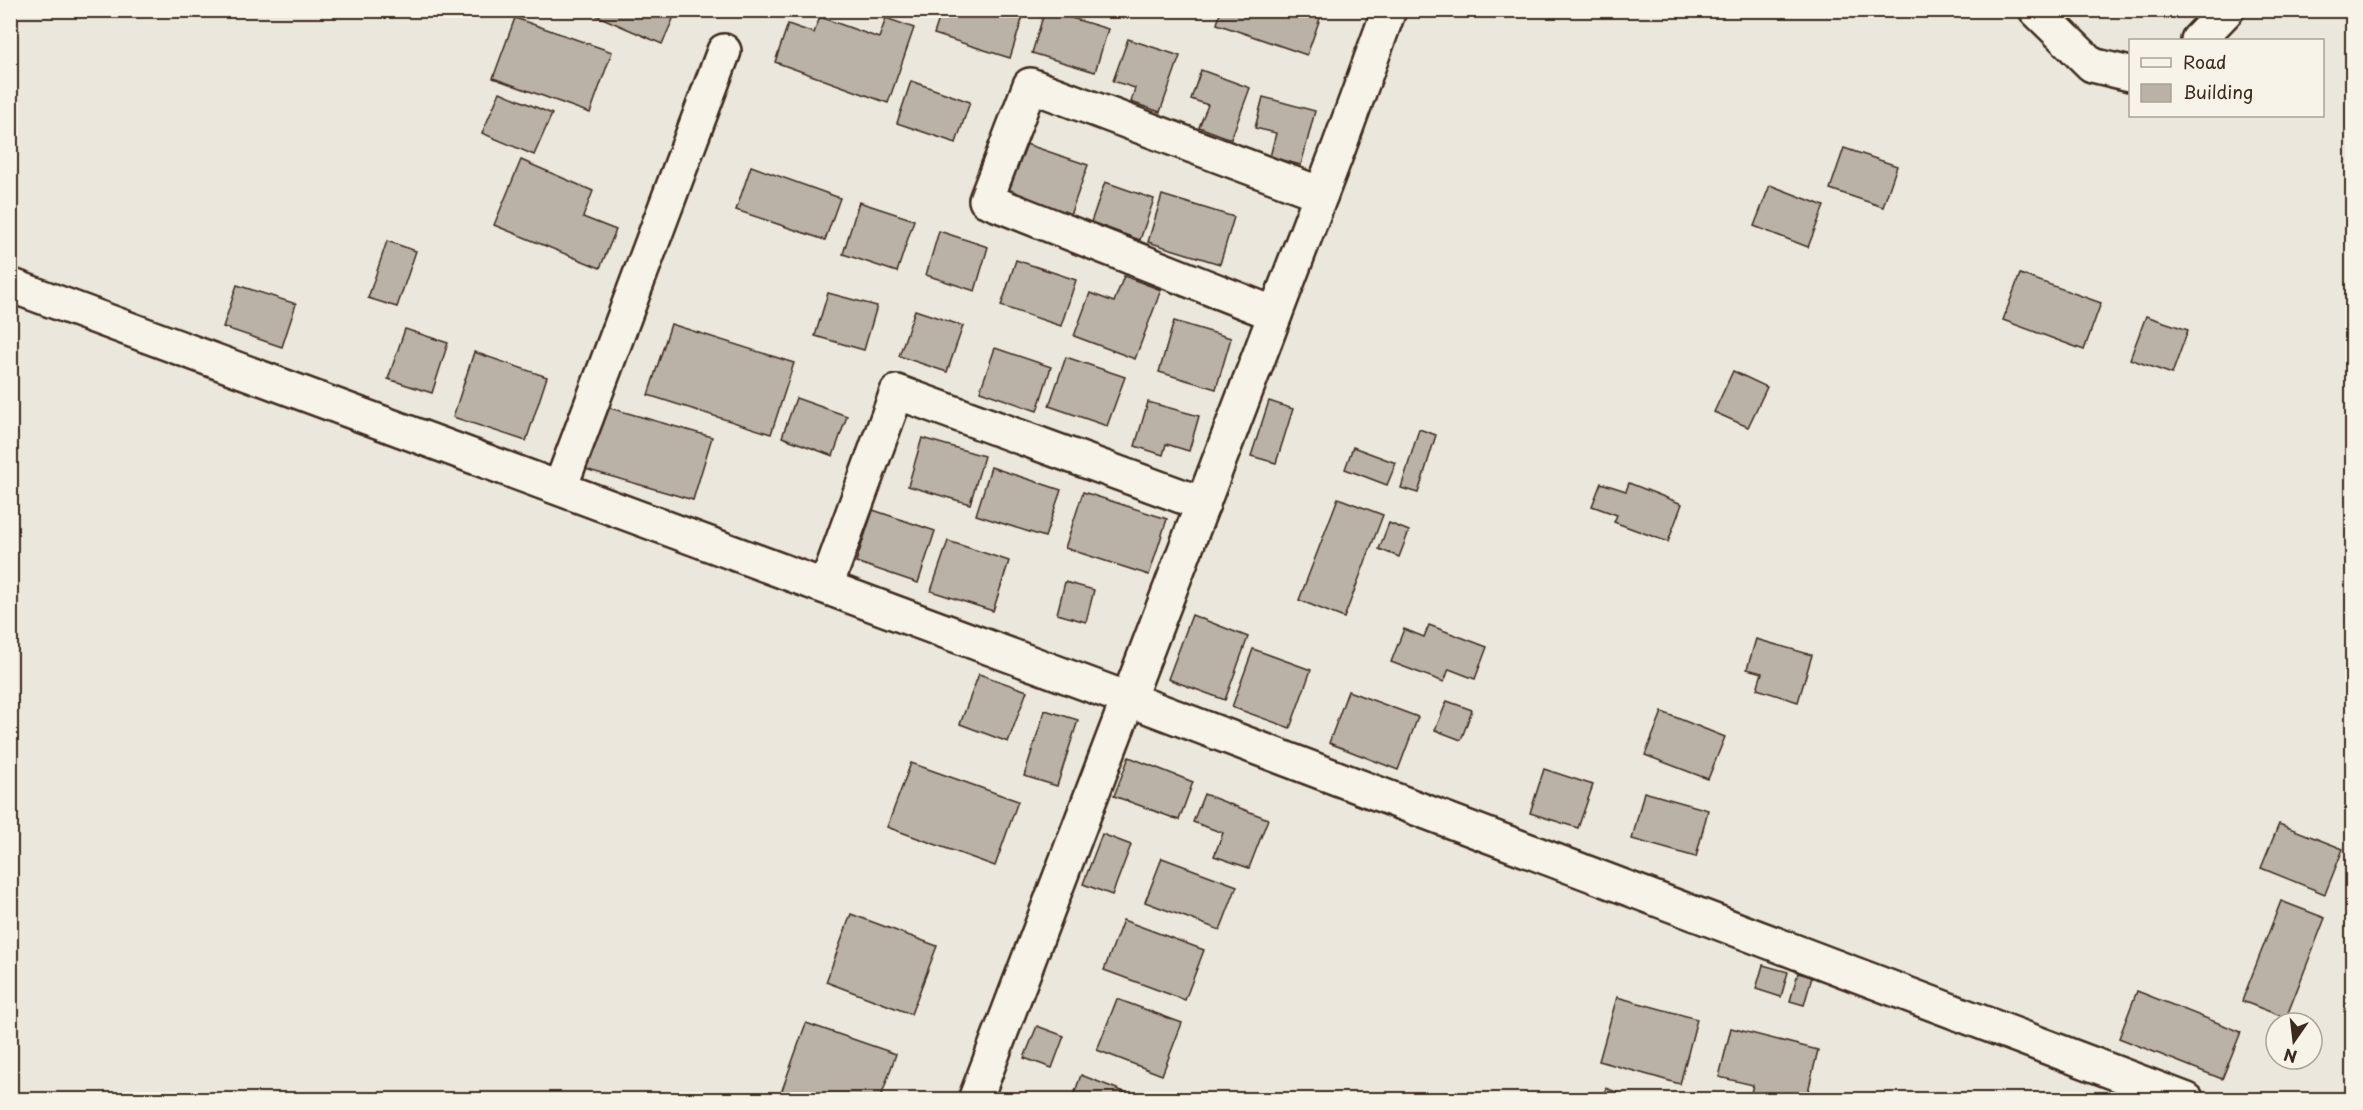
<svg xmlns="http://www.w3.org/2000/svg" width="2363" height="1110" font-family="'Playpen Sans',sans-serif">
<style>
.building{fill:#bab2a7;stroke:#3b2a1e;stroke-width:1.5}
.lines{fill:none;stroke-linecap:round;stroke-linejoin:round}
.minor-casing{stroke:#3b2a1e;stroke-width:38}
.minor{stroke:#f7f3e8;stroke-width:33}
</style>
<rect width="100%" height="100%" fill="#ece7dc"/>
<filter id="ink" filterUnits="userSpaceOnUse"><feTurbulence type="fractalNoise" baseFrequency=".0167" numOctaves="2"/><feDisplacementMap in="SourceGraphic" scale="12" xChannelSelector="R" yChannelSelector="G"/><feConvolveMatrix kernelMatrix="1 2 1 2 8 2 1 2 1" color-interpolation-filters="sRGB"/></filter>
<g filter="url(#ink)">
<g class="building">
<path d="M 584,10 L 677,10 L 662,44 Z"/>
<path d="M 942,10 L 1016,10 L 1024,13 L 1010,58 L 934,34 Z"/>
<path d="M 1045,10 L 1108,29 L 1095,72 L 1032,53 Z"/>
<path d="M 1221,10 L 1323,10 L 1307,55 L 1217,24 Z"/>
<path d="M 820,17 L 879,38 L 886,18 L 914,28 L 888,103 L 775,62 L 788,24 L 814,33 Z"/>
<path d="M 515,18 L 612,52 L 590,113 L 493,78 Z"/>
<path d="M 1128,39 L 1180,56 L 1160,112 L 1131,102 L 1135,88 L 1113,81 Z"/>
<path d="M 1201,70 L 1250,88 L 1231,139 L 1199,127 L 1208,105 L 1191,99 Z"/>
<path d="M 911,81 L 970,102 L 956,143 L 897,123 Z"/>
<path d="M 500,92 L 552,114 L 534,155 L 482,133 Z"/>
<path d="M 1263,97 L 1315,111 L 1301,165 L 1270,157 L 1276,133 L 1255,128 Z"/>
<path d="M 1020,142 L 1088,165 L 1069,218 L 1002,195 Z"/>
<path d="M 1844,148 L 1897,166 L 1883,207 L 1830,189 Z"/>
<path d="M 521,160 L 593,191 L 583,217 L 616,230 L 600,268 L 494,225 Z"/>
<path d="M 751,166 L 840,198 L 825,240 L 736,210 Z"/>
<path d="M 1105,182 L 1154,199 L 1140,240 L 1091,222 Z"/>
<path d="M 1770,185 L 1824,206 L 1808,247 L 1754,226 Z"/>
<path d="M 1162,195 L 1234,217 L 1220,264 L 1148,242 Z"/>
<path d="M 859,202 L 914,220 L 897,272 L 843,254 Z"/>
<path d="M 939,231 L 988,247 L 975,291 L 926,275 Z"/>
<path d="M 387,241 L 416,251 L 397,307 L 368,298 Z"/>
<path d="M 1016,260 L 1076,280 L 1061,326 L 1001,306 Z"/>
<path d="M 2020,274 L 2101,303 L 2084,350 L 2003,320 Z"/>
<path d="M 1124,276 L 1161,290 L 1135,359 L 1074,336 L 1090,293 L 1114,302 Z"/>
<path d="M 237,285 L 296,304 L 282,347 L 223,327 Z"/>
<path d="M 828,293 L 877,306 L 864,350 L 815,336 Z"/>
<path d="M 915,310 L 963,326 L 947,372 L 899,356 Z"/>
<path d="M 2146,316 L 2188,330 L 2172,374 L 2130,359 Z"/>
<path d="M 1174,321 L 1231,338 L 1216,389 L 1159,372 Z"/>
<path d="M 671,324 L 794,363 L 771,434 L 648,395 Z"/>
<path d="M 405,329 L 448,343 L 432,393 L 388,379 Z"/>
<path d="M 995,348 L 1051,367 L 1037,411 L 980,391 Z"/>
<path d="M 474,352 L 547,377 L 526,441 L 453,417 Z"/>
<path d="M 1066,357 L 1125,377 L 1107,426 L 1049,406 Z"/>
<path d="M 1733,371 L 1767,387 L 1748,427 L 1714,412 Z"/>
<path d="M 796,398 L 847,416 L 833,456 L 782,437 Z"/>
<path d="M 1269,401 L 1293,409 L 1276,463 L 1251,456 Z"/>
<path d="M 1148,402 L 1199,416 L 1189,451 L 1166,444 L 1163,455 L 1135,446 Z"/>
<path d="M 603,406 L 712,437 L 693,500 L 585,469 Z"/>
<path d="M 1419,429 L 1436,435 L 1418,493 L 1401,488 Z"/>
<path d="M 922,438 L 984,456 L 970,504 L 908,486 Z"/>
<path d="M 1353,447 L 1396,463 L 1387,485 L 1345,469 Z"/>
<path d="M 991,467 L 1061,490 L 1045,537 L 976,515 Z"/>
<path d="M 1601,483 L 1626,491 L 1629,483 L 1682,504 L 1668,542 L 1614,522 L 1617,515 L 1592,506 Z"/>
<path d="M 1083,492 L 1167,519 L 1149,575 L 1065,548 Z"/>
<path d="M 1338,498 L 1383,515 L 1344,618 L 1299,600 Z"/>
<path d="M 873,510 L 935,531 L 918,583 L 856,562 Z"/>
<path d="M 1389,523 L 1409,531 L 1399,557 L 1379,549 Z"/>
<path d="M 948,541 L 1009,561 L 993,611 L 931,591 Z"/>
<path d="M 1065,582 L 1094,590 L 1086,622 L 1057,614 Z"/>
<path d="M 1192,615 L 1248,637 L 1225,700 L 1168,679 Z"/>
<path d="M 1429,625 L 1487,647 L 1475,679 L 1449,669 L 1444,682 L 1391,662 L 1404,629 L 1424,637 Z"/>
<path d="M 1756,639 L 1812,655 L 1798,702 L 1757,689 L 1762,673 L 1747,669 Z"/>
<path d="M 1253,649 L 1311,670 L 1290,728 L 1232,707 Z"/>
<path d="M 979,674 L 1027,691 L 1008,742 L 960,724 Z"/>
<path d="M 1348,691 L 1418,717 L 1398,770 L 1329,743 Z"/>
<path d="M 1447,701 L 1472,710 L 1461,740 L 1435,730 Z"/>
<path d="M 1045,710 L 1078,720 L 1057,786 L 1024,776 Z"/>
<path d="M 1662,712 L 1725,737 L 1708,779 L 1645,755 Z"/>
<path d="M 1129,757 L 1193,782 L 1179,820 L 1114,796 Z"/>
<path d="M 911,763 L 1018,801 L 995,866 L 887,827 Z"/>
<path d="M 1544,769 L 1593,785 L 1578,828 L 1530,813 Z"/>
<path d="M 1644,792 L 1708,810 L 1696,857 L 1632,839 Z"/>
<path d="M 1204,794 L 1268,819 L 1249,868 L 1214,856 L 1223,833 L 1193,822 Z"/>
<path d="M 2279,824 L 2343,849 L 2325,894 L 2261,868 Z"/>
<path d="M 1102,834 L 1131,845 L 1112,895 L 1083,884 Z"/>
<path d="M 1162,858 L 1237,886 L 1220,930 L 1145,902 Z"/>
<path d="M 2281,901 L 2325,918 L 2286,1018 L 2242,1001 Z"/>
<path d="M 851,914 L 937,946 L 911,1014 L 826,982 Z"/>
<path d="M 1123,920 L 1204,950 L 1185,1000 L 1104,970 Z"/>
<path d="M 1763,965 L 1788,972 L 1781,997 L 1756,989 Z"/>
<path d="M 1798,973 L 1812,977 L 1804,1005 L 1790,1001 Z"/>
<path d="M 2137,991 L 2241,1032 L 2222,1079 L 2119,1038 Z"/>
<path d="M 1617,997 L 1697,1019 L 1680,1084 L 1599,1061 Z"/>
<path d="M 1117,999 L 1182,1023 L 1162,1075 L 1097,1050 Z"/>
<path d="M 806,1023 L 896,1054 L 880,1100 L 801,1100 L 781,1093 Z"/>
<path d="M 1037,1026 L 1064,1036 L 1052,1068 L 1024,1058 Z"/>
<path d="M 1731,1028 L 1818,1050 L 1806,1100 L 1749,1100 L 1753,1085 L 1719,1077 Z"/>
<path d="M 1081,1075 L 1145,1100 L 1072,1100 Z"/>
<path d="M 1606,1088 L 1626,1096 L 1625,1100 L 1602,1100 Z"/>
</g>
<g class="lines">
<g class="minor-casing">
<g id="minor">
<path d="M 2036,10 L 2092,65 L 2130,74"/>
<path d="M 2198,40 L 2227,10"/>
<path d="M 10,285 L 1128,699 L 2187,1100"/>
<path d="M 1275,314 L 986,200 L 1030,85 L 1321,194"/>
<path d="M 560,488 L 724,51"/>
<path d="M 826,586 L 897,392 L 1203,504"/>
<path d="M 975,1100 L 1339,147 L 1389,10"/>
</g>
</g>
<use href="#minor" class="minor"/>
</g>
</g>
<rect width="2363" height="1110" fill="none" stroke="#f7f3e8" stroke-width="36"/>
<rect x="18" y="18" width="2327" height="1074" fill="none" stroke="#3b2a1e" stroke-width="2" filter="url(#ink)"/>
<rect x="2129" y="39" width="195" height="78" fill="#f7f3e8" stroke="#aca397" stroke-width="1.5"/>
<rect x="2141" y="58" width="30" height="9" fill="#f7f3e8" stroke="#aca397" stroke-width="1.5"/>
<text x="2183" y="69" font-size="18" fill="#3b2a1e">Road</text>
<rect x="2141" y="84" width="30" height="18" fill="#bab2a7" stroke="#aca397" stroke-width="1.5"/>
<text x="2183" y="99" font-size="18" fill="#3b2a1e">Building</text>
<g transform="translate(2294 1041) rotate(194)"><circle r="28" fill="#f7f3e8" stroke="#aca397" stroke-width="1.5"/>
<path d="M0-4.5L10 22L0 15L-10 22Z" fill="#3b2a1e"/>
<text y="-9" font-size="16" font-weight="bold" text-anchor="middle" fill="#3b2a1e">N</text>
</g>
</svg>
